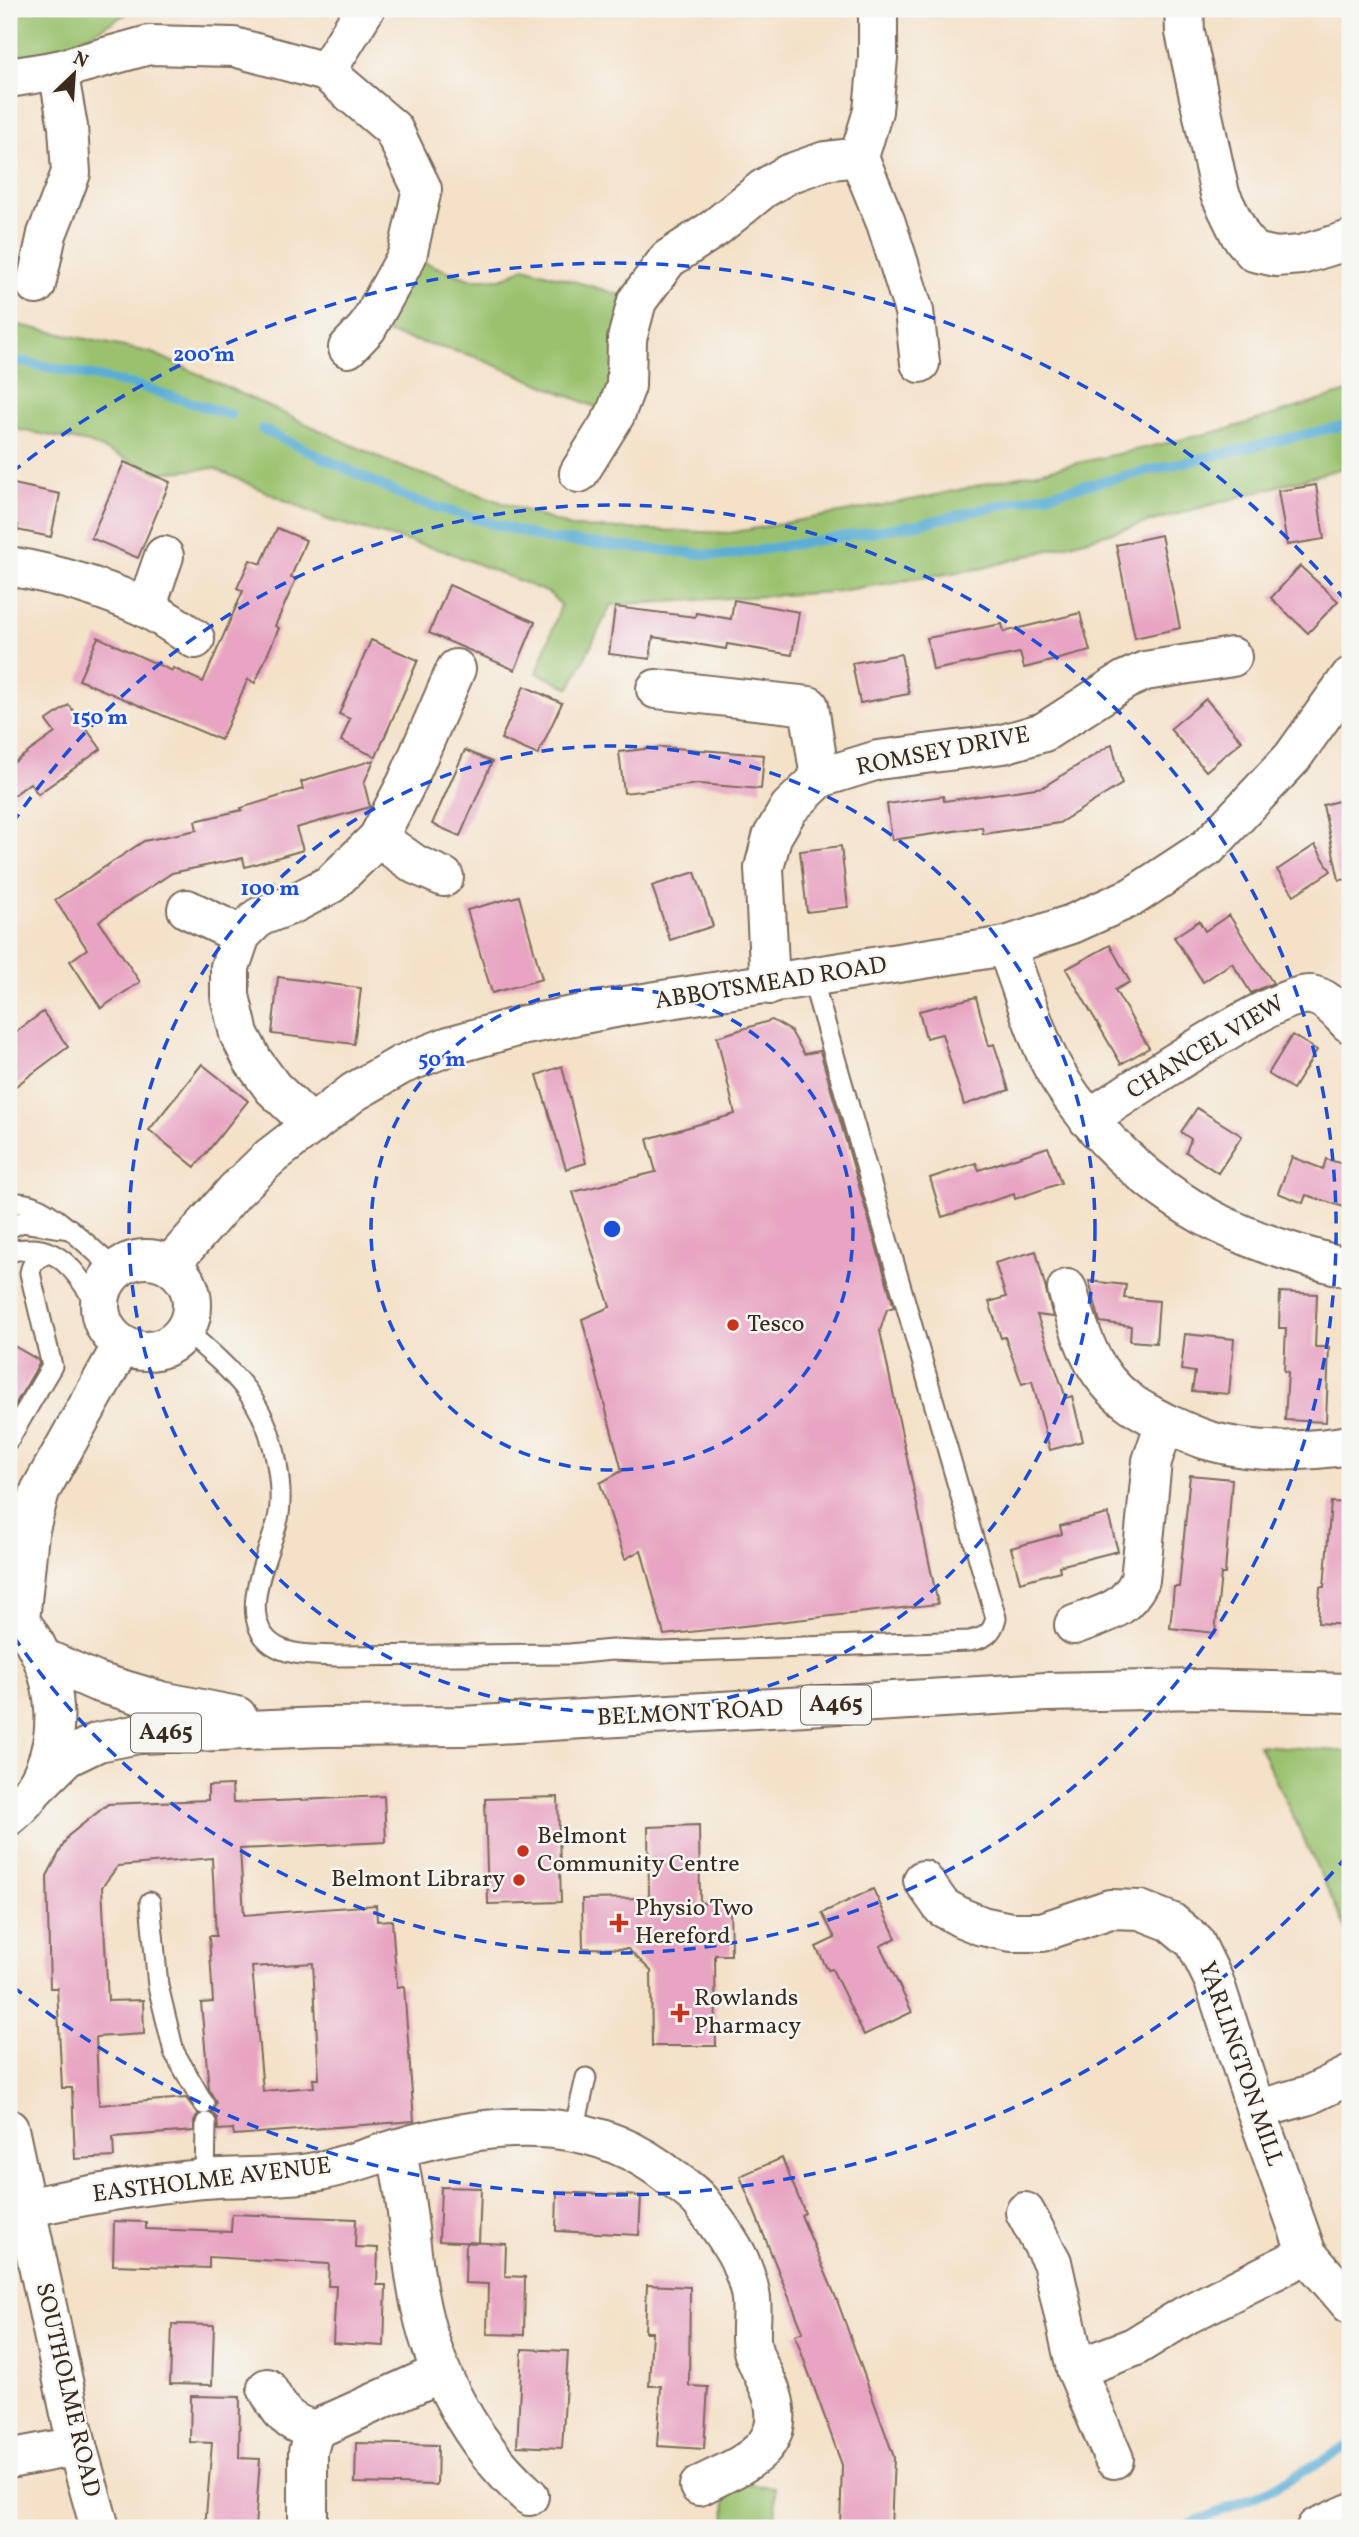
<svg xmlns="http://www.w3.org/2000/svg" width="1359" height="2537" font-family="Vollkorn,serif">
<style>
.green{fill:#9ac26e;stroke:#6a7646;stroke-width:2}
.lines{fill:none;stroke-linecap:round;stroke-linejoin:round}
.stream{stroke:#5aadd5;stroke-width:10}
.building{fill:#e8a5c3;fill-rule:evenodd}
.lane-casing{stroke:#7c6a5a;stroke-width:23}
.street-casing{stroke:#7c6a5a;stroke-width:42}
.highway-casing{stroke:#7c6a5a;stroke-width:42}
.lane{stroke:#fff;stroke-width:19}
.street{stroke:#fff;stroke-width:38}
.highway{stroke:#fff;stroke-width:38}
.ring{fill:none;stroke:#1d4ed8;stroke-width:3.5;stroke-dasharray:12 9}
.poi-dot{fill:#c8321e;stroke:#f6f6f2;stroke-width:2.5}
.labels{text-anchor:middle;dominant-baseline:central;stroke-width:5;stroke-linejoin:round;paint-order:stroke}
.shield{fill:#f6f6f2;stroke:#73675e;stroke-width:2}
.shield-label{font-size:23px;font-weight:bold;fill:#3b2a1e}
.street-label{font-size:24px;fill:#3b2a1e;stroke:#f6f6f2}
.poi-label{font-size:24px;fill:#3b2a1e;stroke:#f6f6f2;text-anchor:start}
.centre{fill:#1d4ed8;stroke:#f6f6f2;stroke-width:3.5}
.ring-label{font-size:21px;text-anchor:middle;font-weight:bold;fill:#1d4ed8;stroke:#f6f6f2;stroke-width:5;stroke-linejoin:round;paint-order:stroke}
</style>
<rect width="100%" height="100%" fill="#f6f6f2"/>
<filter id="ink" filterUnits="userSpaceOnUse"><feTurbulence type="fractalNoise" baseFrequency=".0143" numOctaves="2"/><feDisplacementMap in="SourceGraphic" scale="14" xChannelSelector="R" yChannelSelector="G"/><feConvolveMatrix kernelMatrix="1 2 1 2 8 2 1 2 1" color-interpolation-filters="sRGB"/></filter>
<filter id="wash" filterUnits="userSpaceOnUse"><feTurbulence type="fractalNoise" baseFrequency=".00686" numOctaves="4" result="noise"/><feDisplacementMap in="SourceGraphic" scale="28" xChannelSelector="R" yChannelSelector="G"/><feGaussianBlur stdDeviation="1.57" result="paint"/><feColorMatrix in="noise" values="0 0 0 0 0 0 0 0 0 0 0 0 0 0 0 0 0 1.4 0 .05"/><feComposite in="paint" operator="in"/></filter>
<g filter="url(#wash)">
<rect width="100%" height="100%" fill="#f4e1c8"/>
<g class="green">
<path d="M 9,9 L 135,9 L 31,67 L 9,72 Z"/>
<path d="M 407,256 L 469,279 L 502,279 L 525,267 C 562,279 600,287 637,301 L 615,415 L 473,356 L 367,328 Z"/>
<path d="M 9,323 L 153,353 L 391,463 L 571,527 L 730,533 L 927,497 L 1228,429 L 1350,391 L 1350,466 L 984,568 L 833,592 L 611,605 L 570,688 L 537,673 L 561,605 L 549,593 L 448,552 L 328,520 L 214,468 L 159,473 L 89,443 L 9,428 Z"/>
<path d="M 1259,1745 L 1350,1752 L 1350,1937 Z"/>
<path d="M 725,2483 L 775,2487 L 776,2528 L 726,2528 Z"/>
</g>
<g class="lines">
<g class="stream">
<path d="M 9,359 L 135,385 L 231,415"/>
<path d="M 262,429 L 412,500 L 545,539 L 723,556 L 919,524 L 1350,424"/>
<path d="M 1182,2528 L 1268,2491 L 1350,2445"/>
</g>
</g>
<g id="blocks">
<g class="building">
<path d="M 124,462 L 170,482 L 138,558 L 91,538 Z"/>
<path d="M 9,483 L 60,494 L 51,537 L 17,530 L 18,525 L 9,523 Z"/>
<path d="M 1316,485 L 1324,539 L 1287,545 L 1278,491 Z"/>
<path d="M 277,528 L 306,540 L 291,577 L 296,579 L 275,626 L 279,628 L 255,683 L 248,679 L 221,740 L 79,680 L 98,637 L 172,671 L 173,668 L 203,682 L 243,591 L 237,588 L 250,560 L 261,564 Z"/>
<path d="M 1161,535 L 1180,628 L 1135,638 L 1116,545 Z"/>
<path d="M 1300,566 L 1338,601 L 1308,633 L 1271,598 Z"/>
<path d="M 449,585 L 535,622 L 515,670 L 429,633 Z"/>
<path d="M 734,600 L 799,612 L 792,655 L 727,644 L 726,649 L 653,637 L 650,659 L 609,654 L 615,607 L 695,617 L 696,613 L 731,619 Z"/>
<path d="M 1080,613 L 1090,651 L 1024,668 L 1020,653 L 933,670 L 927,638 L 1002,624 L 1004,632 Z"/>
<path d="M 371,640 L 418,660 L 376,757 L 341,741 L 350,719 L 339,714 Z"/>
<path d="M 901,654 L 909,694 L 860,703 L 852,663 Z"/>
<path d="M 524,686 L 562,703 L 538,755 L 501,739 Z"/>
<path d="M 1206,699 L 1242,741 L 1206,771 L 1170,729 Z"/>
<path d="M 69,705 L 101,749 L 38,794 L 30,783 L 9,799 L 9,766 L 55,733 L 46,721 Z"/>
<path d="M 1112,744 L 1122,784 L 1059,823 L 983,834 L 982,827 L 892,840 L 887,804 L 943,796 L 944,801 L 1043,787 Z"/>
<path d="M 662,747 L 764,755 L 761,789 L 699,784 L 624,793 L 619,752 Z"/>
<path d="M 465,750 L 492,762 L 460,836 L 432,824 Z"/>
<path d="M 374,760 L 364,783 L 370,807 L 296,828 L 303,850 L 245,867 L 243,858 L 172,873 L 99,921 L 140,982 L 101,1008 L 70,961 L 87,949 L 55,900 L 144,841 L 197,830 L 195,821 L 242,810 L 241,808 L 303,789 L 301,782 Z"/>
<path d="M 1350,798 L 1350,879 L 1339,880 L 1323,805 Z"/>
<path d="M 1315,845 L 1331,871 L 1294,895 L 1277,870 Z"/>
<path d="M 841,846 L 848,907 L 807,912 L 800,851 Z"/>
<path d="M 695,872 L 713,926 L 670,940 L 652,886 Z"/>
<path d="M 519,896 L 542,979 L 492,993 L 467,910 Z"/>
<path d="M 1229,915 L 1273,983 L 1251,993 L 1232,963 L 1203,982 L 1174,937 L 1199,921 L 1205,931 Z"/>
<path d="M 1110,945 L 1130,982 L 1115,990 L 1149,1048 L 1121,1064 L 1066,969 Z"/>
<path d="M 278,977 L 361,988 L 354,1044 L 272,1034 Z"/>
<path d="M 976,997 L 989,1046 L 994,1044 L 1009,1090 L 964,1105 L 942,1034 L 926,1038 L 919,1011 Z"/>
<path d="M 43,1012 L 68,1047 L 9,1091 L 9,1037 Z"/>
<path d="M 772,1020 L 791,1031 L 804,1054 L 820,1051 L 894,1307 L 887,1309 L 880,1331 L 938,1604 L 664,1635 L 641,1550 L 625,1559 L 600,1483 L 622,1471 L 582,1319 L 610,1307 L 573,1192 L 656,1172 L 647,1139 L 735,1114 L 717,1037 Z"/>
<path d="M 1292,1035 L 1317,1050 L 1293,1089 L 1268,1074 Z"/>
<path d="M 202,1064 L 248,1101 L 195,1167 L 149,1130 Z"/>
<path d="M 562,1066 L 586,1163 L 566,1169 L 537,1075 Z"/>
<path d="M 1197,1108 L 1242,1136 L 1218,1173 L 1186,1152 L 1191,1139 L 1181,1132 Z"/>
<path d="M 1048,1147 L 1061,1183 L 1015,1199 L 1014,1194 L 942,1217 L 930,1178 L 976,1163 L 979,1170 Z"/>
<path d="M 1292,1157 L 1323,1169 L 1326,1159 L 1350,1166 L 1350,1209 L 1306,1195 L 1303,1203 L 1278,1193 Z"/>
<path d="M 1036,1251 L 1053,1317 L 1037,1315 L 1066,1398 L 1072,1396 L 1083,1441 L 1050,1450 L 1032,1381 L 1022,1384 L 1005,1337 L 1001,1338 L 989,1302 L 1006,1297 L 995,1263 Z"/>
<path d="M 1089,1281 L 1126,1285 L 1124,1298 L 1159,1301 L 1156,1343 L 1130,1341 L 1131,1326 L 1100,1322 Z"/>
<path d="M 1280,1292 L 1317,1294 L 1315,1347 L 1329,1347 L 1326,1422 L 1285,1420 L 1288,1372 L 1284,1371 L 1286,1328 L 1279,1328 Z"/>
<path d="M 1185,1334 L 1234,1339 L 1229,1394 L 1192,1391 L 1195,1372 L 1181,1370 Z"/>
<path d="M 9,1343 L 38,1360 L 39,1364 L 9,1415 Z"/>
<path d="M 1190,1475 L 1232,1479 L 1225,1574 L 1221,1574 L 1215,1633 L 1170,1628 L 1174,1587 L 1179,1587 Z"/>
<path d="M 1331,1502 L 1350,1503 L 1350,1625 L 1318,1623 L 1320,1587 L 1324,1587 Z"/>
<path d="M 1108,1514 L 1118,1551 L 1059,1566 L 1060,1571 L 1020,1582 L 1011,1548 L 1062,1534 L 1060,1526 Z"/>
<path d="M 232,1785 L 233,1803 L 384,1796 L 386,1842 L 240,1849 L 244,1915 L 376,1905 L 377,1921 L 392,1920 L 397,1987 L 404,1986 L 414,2121 L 234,2135 L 233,2129 L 218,2130 L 217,2118 L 212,2113 L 216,2103 L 209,2089 L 201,2003 L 213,2002 L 209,1936 L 216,1936 L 212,1858 L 118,1866 L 102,1887 L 108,2001 L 143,2000 L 144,2034 L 96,2037 L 99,2105 L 186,2098 L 198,2114 L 194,2122 L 194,2131 L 113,2137 L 114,2157 L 75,2159 L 72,2088 L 62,2088 L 57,1988 L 50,1988 L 47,1876 L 68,1836 L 108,1804 L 208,1800 L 208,1786 ZM 313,1963 L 319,2079 L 313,2079 L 314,2087 L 263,2091 L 252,1967 Z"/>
<path d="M 558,1797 L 561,1902 L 488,1904 L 485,1799 Z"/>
<path d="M 699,1825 L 700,1903 L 730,1903 L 731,1955 L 715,1955 L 716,2046 L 652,2046 L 651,1971 L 628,1949 L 583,1948 L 582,1899 L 649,1898 L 648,1827 Z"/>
<path d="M 873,1889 L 896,1938 L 880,1946 L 912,2012 L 864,2035 L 832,1969 L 828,1970 L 816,1947 L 835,1938 L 822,1913 Z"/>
<path d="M 782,2158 L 805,2213 L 801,2215 L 837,2300 L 894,2457 L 891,2528 L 840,2528 L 842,2465 L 795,2335 L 803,2332 L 740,2176 Z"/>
<path d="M 441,2187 L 481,2188 L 479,2243 L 439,2241 Z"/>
<path d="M 557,2192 L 641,2196 L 639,2235 L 556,2231 Z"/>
<path d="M 232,2214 L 356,2219 L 355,2247 L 378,2248 L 377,2285 L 386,2285 L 384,2346 L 333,2343 L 336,2286 L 328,2286 L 329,2264 L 209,2257 L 209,2268 L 113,2265 L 114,2221 L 146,2222 L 146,2229 L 231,2232 Z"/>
<path d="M 466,2242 L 506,2244 L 505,2276 L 525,2277 L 524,2335 L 487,2334 L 488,2284 L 465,2283 Z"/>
<path d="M 647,2285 L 690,2287 L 689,2386 L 708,2387 L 704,2449 L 657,2446 L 661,2386 L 649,2386 L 652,2332 L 645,2332 Z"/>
<path d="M 172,2324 L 214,2325 L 212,2385 L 170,2384 Z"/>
<path d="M 522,2349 L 568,2351 L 562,2448 L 517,2446 Z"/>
<path d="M 191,2396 L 240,2397 L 239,2458 L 260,2459 L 255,2528 L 205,2528 L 212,2443 L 190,2442 Z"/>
<path d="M 356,2443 L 438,2445 L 437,2485 L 355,2483 Z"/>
</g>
</g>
</g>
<g filter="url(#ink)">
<use href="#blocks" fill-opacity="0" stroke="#7c6a5a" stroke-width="2"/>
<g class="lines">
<g class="lane-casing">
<g id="lane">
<path d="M 9,1204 C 31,1199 50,1214 66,1227"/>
<path d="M 9,1228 L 22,1222 L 70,1229 L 116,1270"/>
<path d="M 9,1253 C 16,1249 23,1249 31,1249 C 65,1249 84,1284 100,1310"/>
<path d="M 186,1331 C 233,1372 266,1399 277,1464 C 280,1482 282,1506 277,1523 C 268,1557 233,1623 277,1647 C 293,1656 317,1655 335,1656 L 570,1654 L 612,1650 L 662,1652 L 969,1641 C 985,1638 992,1634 996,1618 L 812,978"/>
<path d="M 9,1439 L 52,1366 L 30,1273 C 32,1261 37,1258 48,1253"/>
<path d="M 150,1902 L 158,1986 L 174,2052 L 204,2104"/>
<path d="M 574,2130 L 586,2078"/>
<path d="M 205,2179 L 206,2123"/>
</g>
</g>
<g class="street-casing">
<g id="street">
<path d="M 878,9 L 878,58 L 873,111 L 859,157 L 886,223 L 914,311 L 920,363"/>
<path d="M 1184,9 L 1185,32 L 1220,194 L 1240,235 L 1254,252 L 1276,257 L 1301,255 L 1350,240"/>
<path d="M 326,72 L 365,9"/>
<path d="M 9,78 L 58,70 L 149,45 L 234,47 L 326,72 L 393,129 L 422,189 L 407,256 L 367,328 L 348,348"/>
<path d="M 36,285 L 47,234 L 71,173 L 68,127 L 58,70"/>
<path d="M 579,473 L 615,415 L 626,386 L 627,339 L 637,301 L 668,259 L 715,228 L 763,189 L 788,174 L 825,161 L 859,157"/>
<path d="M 9,566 C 54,574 103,588 144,607 C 162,616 179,628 195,639"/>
<path d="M 146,608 L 164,556"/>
<path d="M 656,689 L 809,706 L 820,778"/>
<path d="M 378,838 L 416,865 L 444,877"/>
<path d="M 187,909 L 241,935"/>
<path d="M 1006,946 C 1020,982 1031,1021 1047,1056 C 1062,1088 1085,1116 1109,1142 C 1180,1215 1252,1245 1350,1268"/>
<path d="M 770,985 L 764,868 L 772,837 L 789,808 L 820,778 L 878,760 L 1003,744 L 1044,732 L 1125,680 L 1145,671 L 1232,657"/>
<path d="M 1088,1119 C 1126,1095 1276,991 1311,995 C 1327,997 1338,1012 1349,1023"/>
<path d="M 312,1125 L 273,1088 L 253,1061 L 239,1034 L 230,996 L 230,967 L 241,935 L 259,917 L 293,904 L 331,884 L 378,838 L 406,784 L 456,669"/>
<circle cx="146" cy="1305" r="46"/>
<path d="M 170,1265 L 235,1191 L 270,1157 L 354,1092 L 401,1065 L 449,1046 L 520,1026 L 625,1006 L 1006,946 L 1072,924 L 1132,897 L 1208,847 L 1292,758 L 1350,677"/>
<path d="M 1067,1289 C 1080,1332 1090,1373 1128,1401 C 1139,1410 1153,1416 1165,1423"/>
<path d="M 20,1620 L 29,1533 L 40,1491 L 122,1345"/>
<path d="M 1074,1625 C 1105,1613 1124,1612 1140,1580 L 1152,1461 L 1165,1423 C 1180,1429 1195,1437 1210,1441 C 1256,1454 1305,1452 1350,1445"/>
<path d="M 923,1880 L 942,1907 L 962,1918 L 982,1926 L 1011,1932 L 1042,1932 L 1110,1909 L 1140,1910 L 1171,1922 L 1195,1942 L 1214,1981 L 1256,2110 L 1307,2254 L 1350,2304"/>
<path d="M 1256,2110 L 1309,2095 L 1350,2075"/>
<path d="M 9,2129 L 77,2446 L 100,2528"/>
<path d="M 396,2150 C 408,2197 409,2245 418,2293 C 432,2371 470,2443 529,2496"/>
<path d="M 25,2208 C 84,2196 143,2184 203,2179 C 238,2176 274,2178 309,2173 C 348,2167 383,2151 421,2142 C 510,2120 598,2117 672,2178 C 682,2185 693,2192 701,2202 C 711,2215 736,2249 741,2264 C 745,2274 750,2288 751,2299 C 753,2315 749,2332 752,2347 C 756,2365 767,2379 772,2395 C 789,2451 738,2466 699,2486"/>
<path d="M 1025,2212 L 1052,2262 L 1076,2369 L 1114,2459"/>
<path d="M 1076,2369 L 1134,2347 L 1186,2315 L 1307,2254"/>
<path d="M 267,2388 C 281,2413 286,2422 314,2430"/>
<path d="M 9,2459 L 77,2446"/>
<path d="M 308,2528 L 308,2452 L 314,2430 L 440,2373"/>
<path d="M 1316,2528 L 1350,2513"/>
</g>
</g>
<g class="highway-casing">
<g id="highway">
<path d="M 9,1610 C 65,1663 74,1764 9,1816"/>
<path d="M 45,1659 L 97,1682 L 161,1701 L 237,1716"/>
<path d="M 29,1794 L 67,1757 L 98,1742 L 139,1734 L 323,1727 L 463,1726 L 1047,1692 L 1200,1689 L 1350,1693"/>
</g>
</g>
<use href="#lane" class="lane"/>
<use href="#street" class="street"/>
<use href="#highway" class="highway"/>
</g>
</g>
<g class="ring">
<circle cx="612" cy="1229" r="241"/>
<circle cx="612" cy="1229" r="483"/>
<path d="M12 824A724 724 0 1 1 12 1634"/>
<path d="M1347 1856A966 966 0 0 1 11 1985M11 473A966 966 0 0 1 1347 602"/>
</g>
<g class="poi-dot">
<circle cx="733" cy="1325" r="7"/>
<circle cx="523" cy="1851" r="7"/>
<circle cx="519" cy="1880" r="7"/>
<path d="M615.5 1912.5h7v7h7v7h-7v7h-7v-7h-7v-7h7z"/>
<path d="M676.5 2002.5h7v7h7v7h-7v7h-7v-7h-7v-7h7z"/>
</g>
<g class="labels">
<g class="shield">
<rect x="801" y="1685.5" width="70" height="39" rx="5"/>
<rect x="131" y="1713.5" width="70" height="39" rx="5"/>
</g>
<g class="shield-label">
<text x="836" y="1705">A465</text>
<text x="166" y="1733">A465</text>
</g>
<g class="street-label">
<text transform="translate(943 752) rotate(-11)">ROMSEY DRIVE</text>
<text transform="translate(771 984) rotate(-9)">ABBOTSMEAD ROAD</text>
<text transform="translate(1206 1048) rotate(-31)">CHANCEL VIEW</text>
<text transform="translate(690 1714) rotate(-3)">BELMONT ROAD</text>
<text transform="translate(1240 2064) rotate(71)">YARLINGTON MILL</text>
<text transform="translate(212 2181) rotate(-7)">EASTHOLME AVENUE</text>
<text transform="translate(67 2390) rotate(77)">SOUTHOLME ROAD</text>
</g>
<g class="poi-label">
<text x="747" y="1325">Tesco</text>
<text x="537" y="1837">Belmont<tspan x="537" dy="28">Community Centre</tspan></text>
<text x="505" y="1880" text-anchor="end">Belmont Library</text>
<text x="635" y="1909">Physio Two<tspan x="635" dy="28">Hereford</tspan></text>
<text x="694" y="1999">Rowlands<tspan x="694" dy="28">Pharmacy</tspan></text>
</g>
</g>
<circle cx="612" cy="1229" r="10" class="centre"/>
<g class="ring-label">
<text x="204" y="361">200 m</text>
<text x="100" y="724">150 m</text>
<text x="270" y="895">100 m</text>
<text x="442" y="1066">50 m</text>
</g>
<rect width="1359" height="2537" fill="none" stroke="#f6f6f2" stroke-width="35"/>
<g transform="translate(74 74) rotate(25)" stroke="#f6f6f2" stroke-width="5" paint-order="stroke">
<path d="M0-5L12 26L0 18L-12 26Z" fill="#3b2a1e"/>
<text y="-10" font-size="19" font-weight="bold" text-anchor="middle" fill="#3b2a1e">N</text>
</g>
</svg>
